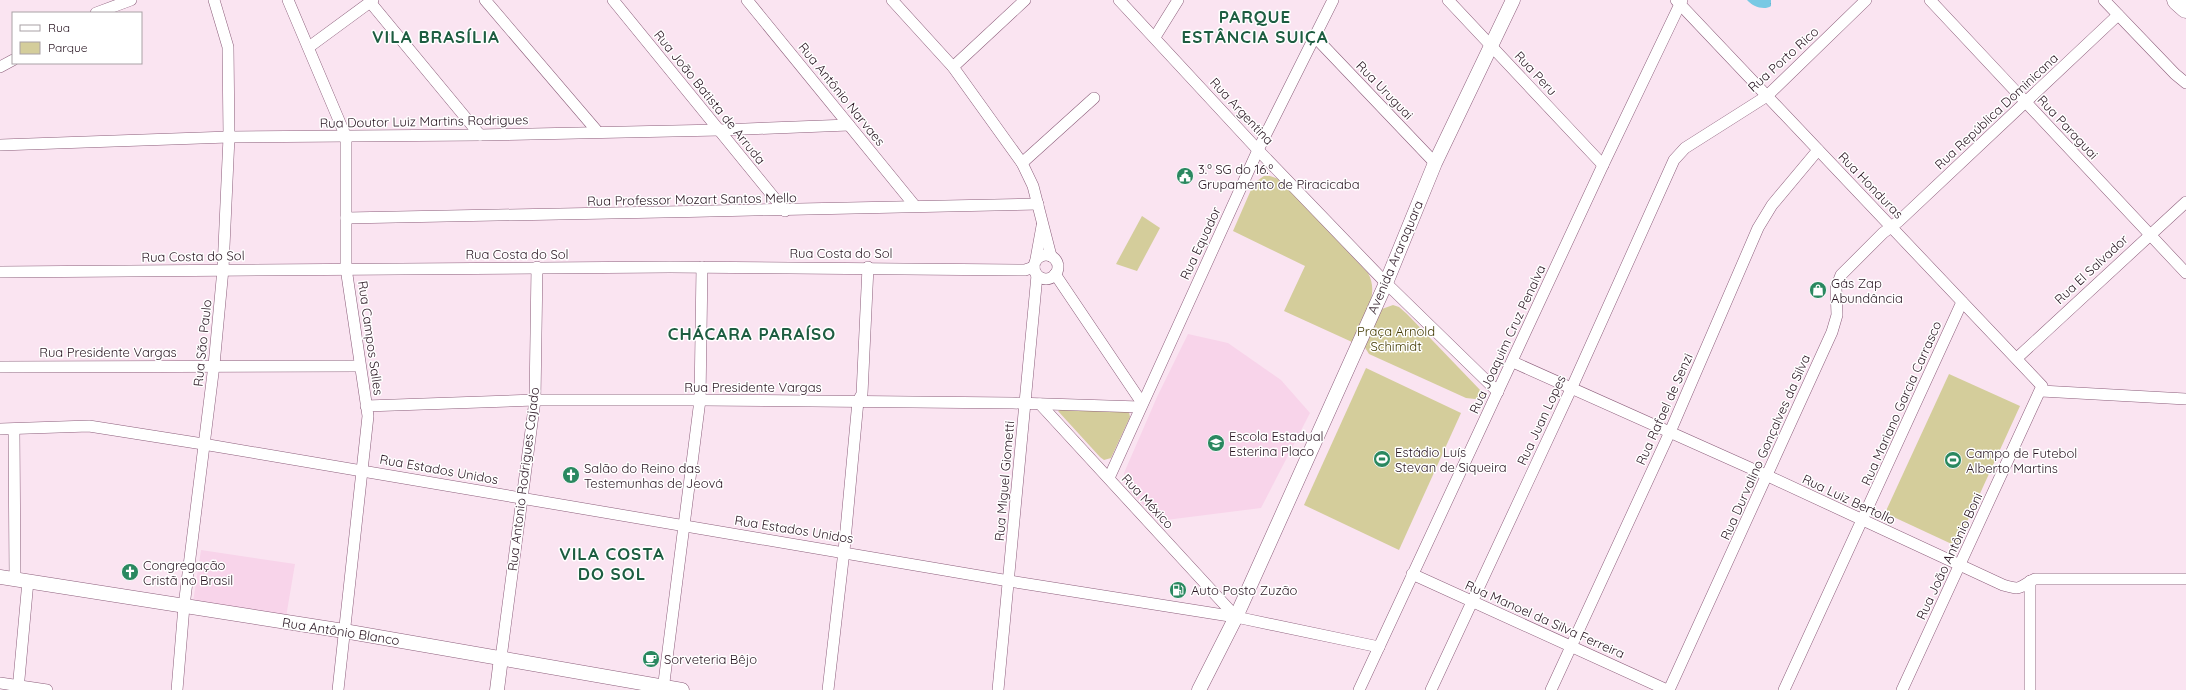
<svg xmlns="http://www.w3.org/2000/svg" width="2186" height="690" font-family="Quicksand,sans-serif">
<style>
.built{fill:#f8d4ea}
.park{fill:#d4cd9b}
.water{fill:url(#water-ripples)}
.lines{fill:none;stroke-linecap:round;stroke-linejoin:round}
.minor-casing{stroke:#8c5e7b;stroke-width:12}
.tertiary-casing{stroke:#8c5e7b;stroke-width:15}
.motorway-casing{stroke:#8c5e7b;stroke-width:21}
.minor{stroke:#fff;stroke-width:11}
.tertiary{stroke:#fff;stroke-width:14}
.motorway{stroke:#fff;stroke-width:20}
.labels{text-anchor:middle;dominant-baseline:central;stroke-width:3;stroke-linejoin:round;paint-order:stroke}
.street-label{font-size:13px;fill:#281521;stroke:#fff}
.poi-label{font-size:13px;fill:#281521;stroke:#fff;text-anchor:start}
.park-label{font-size:13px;fill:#423a02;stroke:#fff}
.district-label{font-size:17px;font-weight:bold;letter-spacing:1px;fill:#1d5d41;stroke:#fff}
</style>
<defs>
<pattern id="water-ripples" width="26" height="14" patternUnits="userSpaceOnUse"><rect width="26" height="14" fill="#78c9e4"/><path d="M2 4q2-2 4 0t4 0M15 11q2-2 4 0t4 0" fill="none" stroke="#68acc3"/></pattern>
</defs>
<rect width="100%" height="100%" fill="#fae4f1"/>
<g class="built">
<path d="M 1188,334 L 1228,343 L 1281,380 L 1310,413 L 1261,508 L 1158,521 L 1124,484 L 1124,473 L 1157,397 Z"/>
<path d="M 201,550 L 295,564 L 286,617 L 193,602 Z"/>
</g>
<g class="park">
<path d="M 1264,176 L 1270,176 L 1279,179 L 1368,273 C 1381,296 1361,322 1352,342 L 1284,311 L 1305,266 L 1233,231 L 1254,183 Z"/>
<path d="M 1142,216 L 1160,228 L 1137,271 L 1116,264 Z"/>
<path d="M 1393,305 L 1399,307 L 1407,314 L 1483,393 L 1484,400 L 1466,398 L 1369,354 L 1364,346 L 1382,309 Z"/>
<path d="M 1366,368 L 1461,413 L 1399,550 L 1304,505 Z"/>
<path d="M 1949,374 L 2020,406 L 1956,546 L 1885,513 Z"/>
<path d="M 1062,409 L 1129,412 L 1130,417 L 1111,458 L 1104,460 L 1100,457 L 1058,411 Z"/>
</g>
<path class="water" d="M 1747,0 L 1771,0 L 1771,6 C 1764,11 1752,6 1747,0 Z"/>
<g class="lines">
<g class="minor-casing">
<g id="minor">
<path d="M 288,0 L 346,137 L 346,268 L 368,416 L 338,690"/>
<path d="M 485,0 L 597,131"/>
<path d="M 613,0 L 785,211"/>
<path d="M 747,0 L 915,206"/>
<path d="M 892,0 L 953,67 L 1022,163 L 1033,186 L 1051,256"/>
<path d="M 1119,0 L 1258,150 L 1386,283 L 1498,392"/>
<path d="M 1448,0 L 1603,165"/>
<path d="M 1676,0 L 2042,386 L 1902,690"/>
<path d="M 1930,0 L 2186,273"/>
<path d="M 2104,0 L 2175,74 L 2186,83"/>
<path d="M 370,2 L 480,135"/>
<path d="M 96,13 L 131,0"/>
<path d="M 1155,37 L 1178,0"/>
<path d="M 1315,37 L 1435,163"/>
<path d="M 309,47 L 373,0"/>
<path d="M 0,67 L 13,60"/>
<path d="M 953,67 L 1025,0"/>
<path d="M 0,145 L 229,137 L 480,135 L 720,130 L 849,125"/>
<path d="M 1022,163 L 1094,98"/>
<path d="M 346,218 C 577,213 807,210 1038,204"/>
<circle cx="1046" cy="267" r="12"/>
<path d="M 1036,259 L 1042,226"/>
<path d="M 0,272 L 670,267 L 1025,270 L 1034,267"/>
<path d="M 1055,274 L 1142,403"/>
<path d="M 2017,358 L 2186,202"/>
<path d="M 1513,362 L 1768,476 L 2003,585 C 2023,591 2018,587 2035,579 L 2186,579"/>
<path d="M 0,367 L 360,366"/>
<path d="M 2041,391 L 2186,399"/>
<path d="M 1040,404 L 1236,617"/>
<path d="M 366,406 L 535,400 L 700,400 L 1013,403 L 1140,407"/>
<path d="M 0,429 L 89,426 L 203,444 L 1009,581 L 1236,617 L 1379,647"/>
<path d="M 14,429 L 15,579"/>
<path d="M 1109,478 L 1258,150 L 1333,0"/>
<path d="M 1412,574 L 1667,690"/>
<path d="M 501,658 L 535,400 L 537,267"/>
<path d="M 0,683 L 47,690"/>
<path d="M 18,690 L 28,581"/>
<path d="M 177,690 L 184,606 L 214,365 L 223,269 L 229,137 L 228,47 L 214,0"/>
<path d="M 663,690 L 700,400 L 702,267"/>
<path d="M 828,690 L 844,551 L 858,401 L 862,394 L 868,267"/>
<path d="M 998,690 L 1037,275"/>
<path d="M 1359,690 L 1603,165 L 1682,0"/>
<path d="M 1431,690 L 1572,387 L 1674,160 L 1685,148 L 1767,96 L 1866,0"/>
<path d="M 1551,690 L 1670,432 L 1758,228 L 1772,205 L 1818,150"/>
<path d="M 1669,690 L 1832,332 L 1837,315 L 1836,288 L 1841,275 L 1883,233 L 1899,221 L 2118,15"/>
<path d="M 1784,690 L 1962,302"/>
<path d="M 2030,690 L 2030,581"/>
</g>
</g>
<g class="tertiary-casing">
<g id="tertiary">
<path d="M 0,577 L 344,631 L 682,690"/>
<path d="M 497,690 L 501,658"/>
<path d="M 1199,690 L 1236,617 L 1281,517 L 1386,283 L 1435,163 L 1513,0"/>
</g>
</g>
<g class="motorway-casing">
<path id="motorway" d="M 2177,0 L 2186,8"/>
</g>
<use href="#minor" class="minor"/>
<use href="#tertiary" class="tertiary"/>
<use href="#motorway" class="motorway"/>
</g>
<defs>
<g id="civic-disc" transform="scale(0.9)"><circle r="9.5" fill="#2a8860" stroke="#fff"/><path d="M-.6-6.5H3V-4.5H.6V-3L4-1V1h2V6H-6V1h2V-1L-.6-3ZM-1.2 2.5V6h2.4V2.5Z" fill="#fff"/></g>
<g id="shop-disc" transform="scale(0.9)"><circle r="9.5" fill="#2a8860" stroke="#fff"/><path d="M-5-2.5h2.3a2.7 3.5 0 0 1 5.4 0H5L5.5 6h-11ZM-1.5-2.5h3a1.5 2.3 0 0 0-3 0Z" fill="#fff"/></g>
<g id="school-disc" transform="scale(0.9)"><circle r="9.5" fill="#2a8860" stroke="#fff"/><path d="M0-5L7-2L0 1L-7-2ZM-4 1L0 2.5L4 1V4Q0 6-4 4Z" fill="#fff"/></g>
<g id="stadium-disc" transform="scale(0.9)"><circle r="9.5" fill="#2a8860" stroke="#fff"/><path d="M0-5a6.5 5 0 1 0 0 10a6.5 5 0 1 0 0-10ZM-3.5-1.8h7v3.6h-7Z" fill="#fff"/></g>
<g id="church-disc" transform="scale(0.9)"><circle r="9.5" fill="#2a8860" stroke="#fff"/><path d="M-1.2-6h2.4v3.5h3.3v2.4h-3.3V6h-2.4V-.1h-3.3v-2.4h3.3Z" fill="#fff"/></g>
<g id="fuel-disc" transform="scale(0.9)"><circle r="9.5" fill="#2a8860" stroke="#fff"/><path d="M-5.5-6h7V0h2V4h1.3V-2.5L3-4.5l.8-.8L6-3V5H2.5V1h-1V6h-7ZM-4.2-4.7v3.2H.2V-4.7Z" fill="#fff"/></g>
<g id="cafe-disc" transform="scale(0.9)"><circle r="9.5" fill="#2a8860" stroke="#fff"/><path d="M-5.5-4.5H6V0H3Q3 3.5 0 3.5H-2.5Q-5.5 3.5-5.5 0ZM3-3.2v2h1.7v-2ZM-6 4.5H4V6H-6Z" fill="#fff"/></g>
</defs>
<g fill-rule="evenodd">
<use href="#civic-disc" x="1185" y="176"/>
<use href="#shop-disc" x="1818" y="290"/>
<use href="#school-disc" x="1216" y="443"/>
<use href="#stadium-disc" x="1382" y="459"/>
<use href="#stadium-disc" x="1953" y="460"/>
<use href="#church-disc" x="571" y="475"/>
<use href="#church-disc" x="130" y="572"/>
<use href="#fuel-disc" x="1178" y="590"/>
<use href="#cafe-disc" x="651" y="659"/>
</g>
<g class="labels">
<g class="street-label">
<text transform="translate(1783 59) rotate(-42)">Rua Porto Rico</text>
<text transform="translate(1536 73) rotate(47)">Rua Peru</text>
<text transform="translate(1385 90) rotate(46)">Rua Uruguai</text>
<text transform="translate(842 94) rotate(51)">Rua Antônio Narvaes</text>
<text transform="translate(710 97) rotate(51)">Rua João Batista de Arruda</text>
<text transform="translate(1242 111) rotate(47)">Rua Argentina</text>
<text transform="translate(1996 111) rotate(-43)">Rua República Dominicana</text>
<text transform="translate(424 121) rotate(-1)">Rua Doutor Luiz Martins Rodrigues</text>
<text transform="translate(2068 127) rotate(47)">Rua Paraguai</text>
<text transform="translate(1871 185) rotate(46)">Rua Honduras</text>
<text transform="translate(692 199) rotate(-1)">Rua Professor Mozart Santos Mello</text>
<text transform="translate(1200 243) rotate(-65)">Rua Equador</text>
<text x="841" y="253">Rua Costa do Sol</text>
<text x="517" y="254">Rua Costa do Sol</text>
<text transform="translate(193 256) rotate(-1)">Rua Costa do Sol</text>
<text transform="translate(1395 257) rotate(-67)">Avenida Araraquara</text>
<text transform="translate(2091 269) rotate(-43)">Rua El Salvador</text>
<text transform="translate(371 338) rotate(82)">Rua Campos Salles</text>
<text transform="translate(1507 339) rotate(-65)">Rua Joaquim Cruz Penalva</text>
<text transform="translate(202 343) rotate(-84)">Rua São Paulo</text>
<text x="108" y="352">Rua Presidente Vargas</text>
<text x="753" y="387">Rua Presidente Vargas</text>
<text transform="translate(1901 403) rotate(-66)">Rua Mariano Garcia Carrasco</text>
<text transform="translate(1664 409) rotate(-66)">Rua Rafael de Senzi</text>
<text transform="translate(1541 420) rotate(-65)">Rua Juan Lopes</text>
<text transform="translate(1765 447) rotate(-66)">Rua Durvalino Gonçalves da Silva</text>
<text transform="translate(439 469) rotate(10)">Rua Estados Unidos</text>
<text transform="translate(523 479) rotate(-83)">Rua Antonio Rodrigues Cajado</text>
<text transform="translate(1004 481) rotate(-85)">Rua Miguel Giometti</text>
<text transform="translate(1849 499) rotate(25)">Rua Luiz Bertollo</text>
<text transform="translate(1148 501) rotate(47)">Rua México</text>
<text transform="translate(794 529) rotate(9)">Rua Estados Unidos</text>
<text transform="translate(1949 556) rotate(-65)">Rua João Antônio Boni</text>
<text transform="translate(1545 619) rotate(24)">Rua Manoel da Silva Ferreira</text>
<text transform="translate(341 631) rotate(9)">Rua Antônio Blanco</text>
</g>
<g class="poi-label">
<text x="1198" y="169">3.º SG do 16.º<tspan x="1198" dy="15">Grupamento de Piracicaba</tspan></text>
<text x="1831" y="283">Gás Zap<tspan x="1831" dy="15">Abundância</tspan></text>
<text x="1229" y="436">Escola Estadual<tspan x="1229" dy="15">Esterina Placo</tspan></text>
<text x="1395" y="452">Estádio Luís<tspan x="1395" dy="15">Stevan de Siqueira</tspan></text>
<text x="1966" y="453">Campo de Futebol<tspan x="1966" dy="15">Alberto Martins</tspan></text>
<text x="584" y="468">Salão do Reino das<tspan x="584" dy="15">Testemunhas de Jeová</tspan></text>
<text x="143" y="565">Congregação<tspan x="143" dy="15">Cristã no Brasil</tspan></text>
<text x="1191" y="590">Auto Posto Zuzão</text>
<text x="664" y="659">Sorveteria Bêjo</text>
</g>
<g class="park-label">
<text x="1396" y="331">Praça Arnold<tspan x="1396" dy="15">Schimidt</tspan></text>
</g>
<g class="district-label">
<text x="1255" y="16">PARQUE<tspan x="1255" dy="20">ESTÂNCIA SUIÇA</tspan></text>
<text x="436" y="36">VILA BRASÍLIA</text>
<text x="752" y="333">CHÁCARA PARAÍSO</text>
<text x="612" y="553">VILA COSTA<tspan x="612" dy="20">DO SOL</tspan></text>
</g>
</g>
<rect x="12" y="12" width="130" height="52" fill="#ffffff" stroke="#a9a1a6"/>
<rect x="20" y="25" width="20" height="6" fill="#ffffff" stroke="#a9a1a6"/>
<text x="48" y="32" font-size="12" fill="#281521">Rua</text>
<rect x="20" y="42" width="20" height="12" fill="#d4cd9b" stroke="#a9a1a6"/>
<text x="48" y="52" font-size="12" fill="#281521">Parque</text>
</svg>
